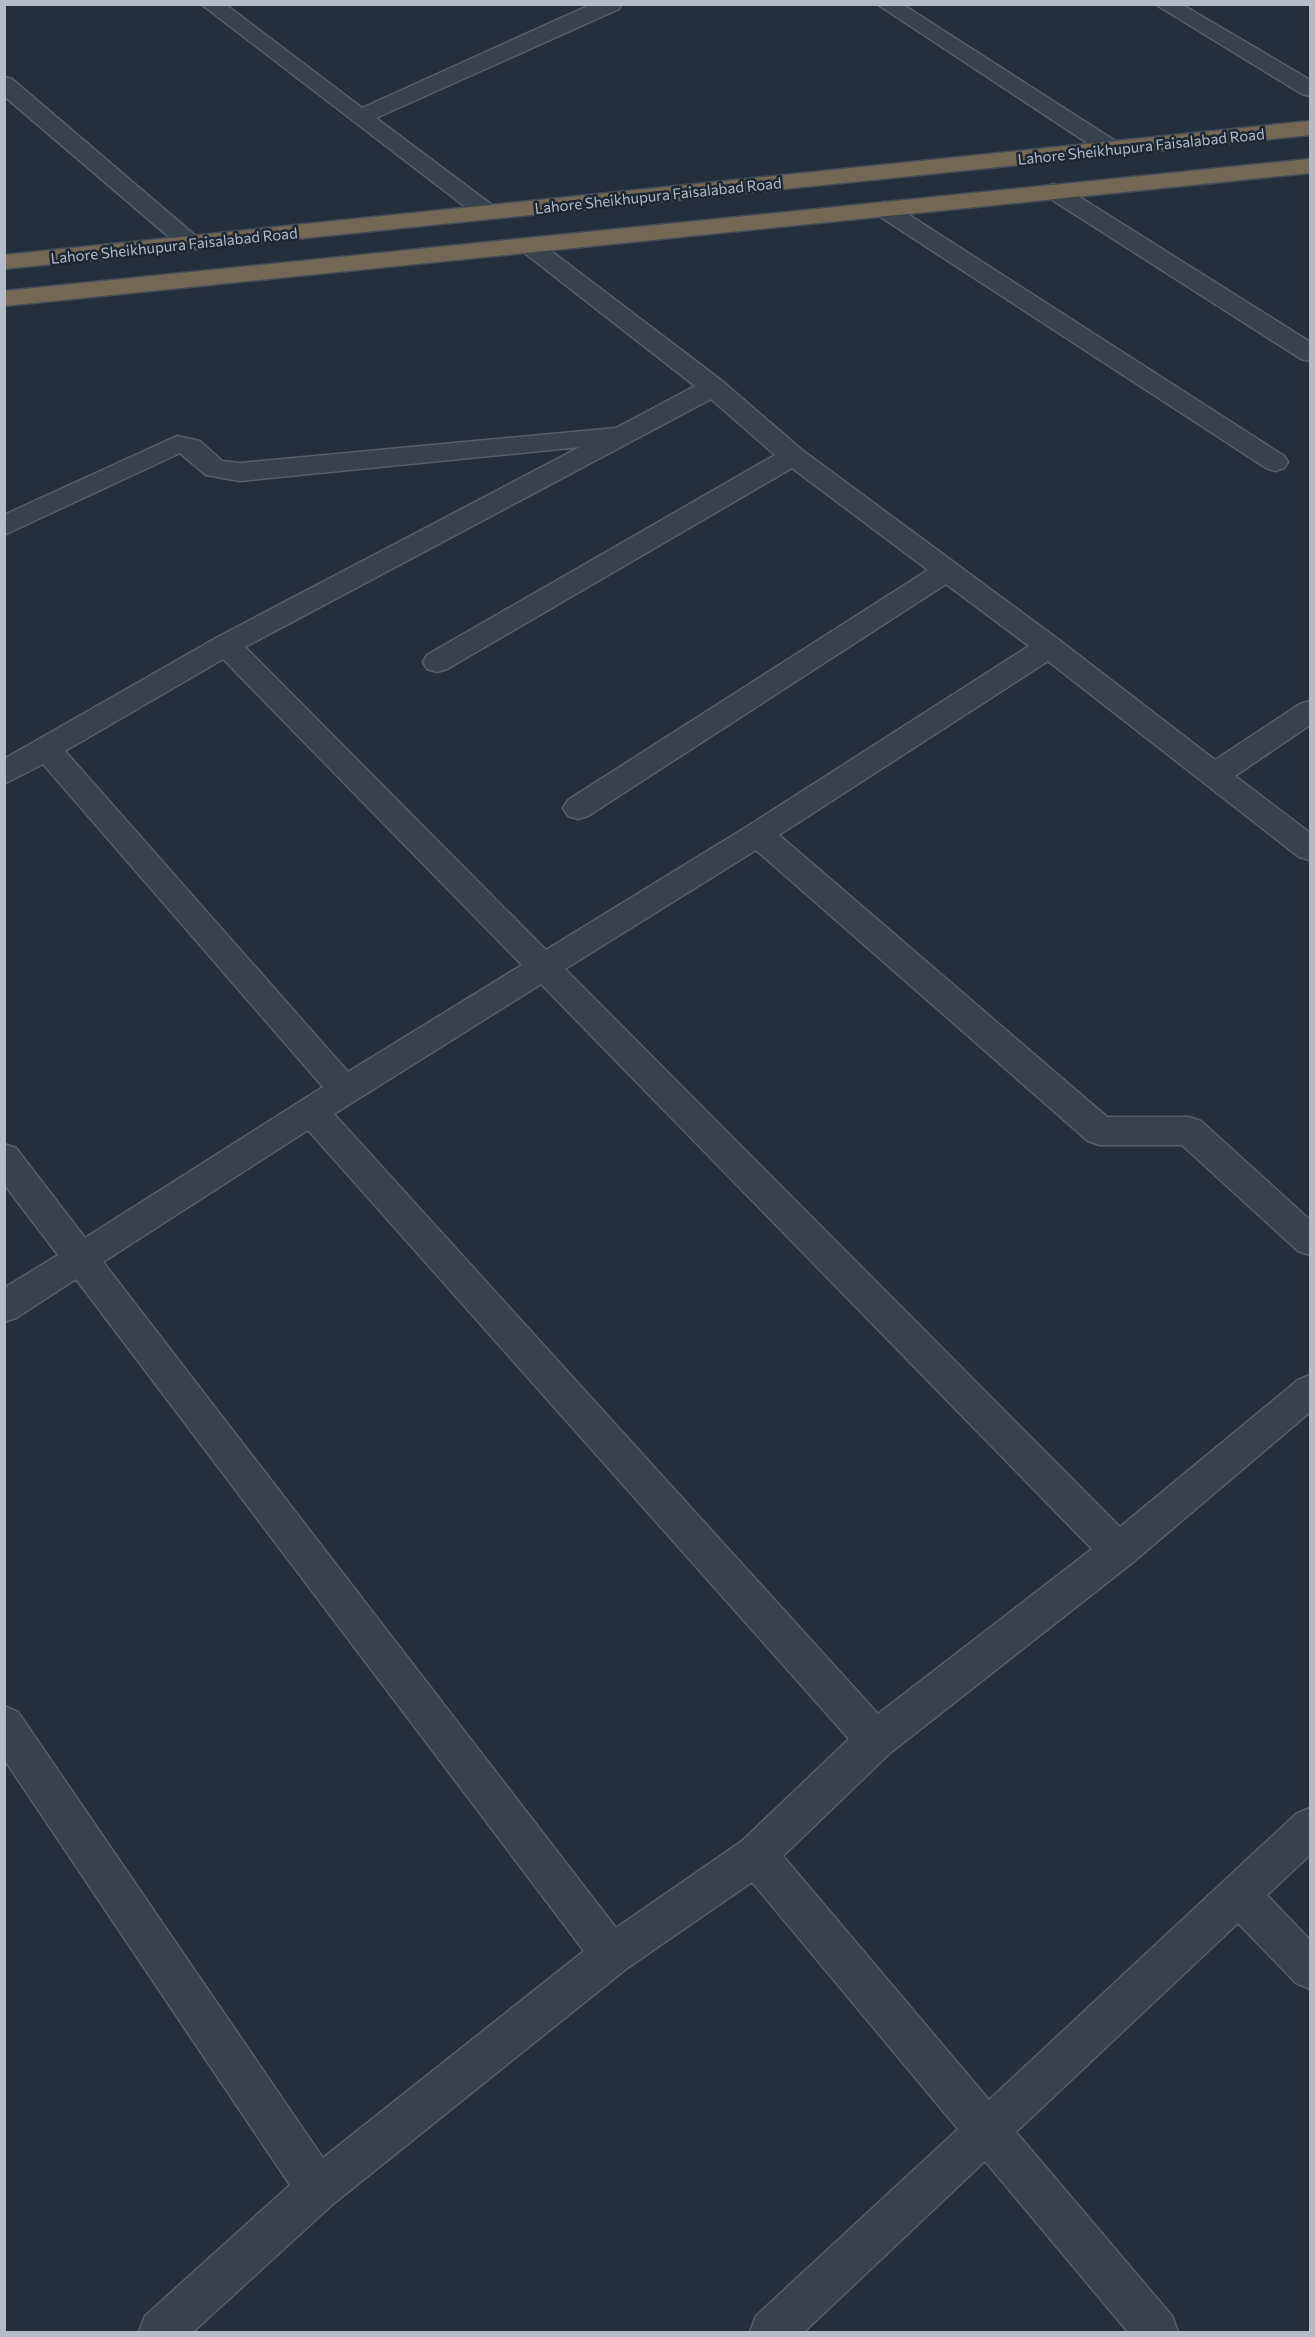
<svg xmlns="http://www.w3.org/2000/svg" width="1315" height="2337" font-family="Commissioner,sans-serif">
<style>
.lines{fill:none;stroke-linecap:round;stroke-linejoin:round}
.minor-casing{stroke:#565f6c;stroke-width:3}
.highway-casing{stroke:#434c59;stroke-width:3}
.minor{fill:#38414e;fill-rule:evenodd}
.highway{fill:#746855;fill-rule:evenodd}
.labels{text-anchor:middle;dominant-baseline:central;stroke-width:5;stroke-linejoin:round;paint-order:stroke}
.far-street-label{font-size:15px;fill:#b4bcc9;stroke:#1d2633}
</style>
<rect width="100%" height="100%" fill="#242f3e"/>
<g class="lines">
<g class="minor-casing">
<g id="minor">
<path d="M 201,4 L 225,4 L 362,108 L 592,4 L 621,4 L 619,9 L 376,118 L 496,208 L 500,213 L 496,218 L 480,218 Z"/>
<path d="M 877,4 L 902,4 L 1120,144 L 1123,149 L 1120,154 L 1104,154 Z"/>
<path d="M 1155,4 L 1181,4 L 1310,80 L 1310,96 L 1302,94 Z"/>
<path d="M 4,77 L 12,79 L 198,238 L 202,243 L 198,248 L 190,250 L 182,248 L 4,96 Z"/>
<path d="M 1054,184 L 1062,186 L 1310,342 L 1310,361 L 1301,359 L 1046,196 L 1042,191 L 1046,186 Z"/>
<path d="M 884,202 L 892,204 L 1284,456 L 1288,462 L 1284,468 L 1275,471 L 1266,468 L 876,214 L 872,209 L 876,204 Z"/>
<path d="M 530,239 L 538,241 L 722,381 L 802,450 L 1059,640 L 1215,760 L 1300,704 L 1310,701 L 1310,725 L 1235,776 L 1310,833 L 1310,860 L 1299,857 L 1048,661 L 779,835 L 1107,1117 L 1189,1117 L 1201,1121 L 1310,1220 L 1310,1255 L 1298,1251 L 1182,1145 L 1100,1145 L 1088,1141 L 756,850 L 565,969 L 1120,1527 L 1298,1380 L 1310,1375 L 1310,1412 L 1132,1563 L 890,1753 L 783,1856 L 989,2100 L 1296,1814 L 1310,1808 L 1310,1855 L 1267,1895 L 1310,1940 L 1310,1989 L 1296,1983 L 1238,1923 L 1016,2132 L 1172,2316 L 1178,2332 L 1128,2332 L 985,2161 L 804,2332 L 750,2332 L 756,2316 L 958,2129 L 752,1882 L 626,1969 L 333,2204 L 193,2332 L 139,2332 L 145,2316 L 290,2185 L 4,1759 L 4,1706 L 18,1712 L 323,2158 L 584,1951 L 76,1279 L 16,1318 L 4,1322 L 4,1288 L 58,1255 L 4,1184 L 4,1144 L 16,1148 L 85,1238 L 323,1087 L 43,764 L 4,784 L 4,759 L 216,638 L 580,447 L 240,481 L 206,475 L 180,453 L 4,535 L 4,515 L 177,436 L 200,441 L 222,461 L 240,463 L 616,428 L 695,386 L 522,251 L 518,246 L 522,241 ZM 711,399 L 775,455 L 427,655 L 423,662 L 427,669 L 437,672 L 447,669 L 792,468 L 928,570 L 568,800 L 563,808 L 568,816 L 578,819 L 588,816 L 946,584 L 1029,646 L 748,826 L 546,950 L 245,647 ZM 223,659 L 522,965 L 348,1072 L 65,751 ZM 541,984 L 1092,1549 L 878,1714 L 334,1114 ZM 308,1130 L 849,1739 L 742,1841 L 616,1928 L 103,1262 Z"/>
</g>
</g>
<g class="highway-casing">
<g id="highway">
<path d="M 1310,121 L 1310,135 L 4,269 L 4,255 Z"/>
<path d="M 1310,159 L 1310,173 L 4,306 L 4,291 Z"/>
</g>
</g>
<use href="#minor" class="minor"/>
<use href="#highway" class="highway"/>
</g>
<g class="labels">
<g class="far-street-label">
<text transform="translate(1141 146) rotate(-6)">Lahore Sheikhupura Faisalabad Road</text>
<text transform="translate(658 195) rotate(-6)">Lahore Sheikhupura Faisalabad Road</text>
<text transform="translate(174 245) rotate(-6)">Lahore Sheikhupura Faisalabad Road</text>
</g>
</g>
<rect width="1315" height="2337" fill="none" stroke="#b4bcc9" stroke-width="12"/>
</svg>
